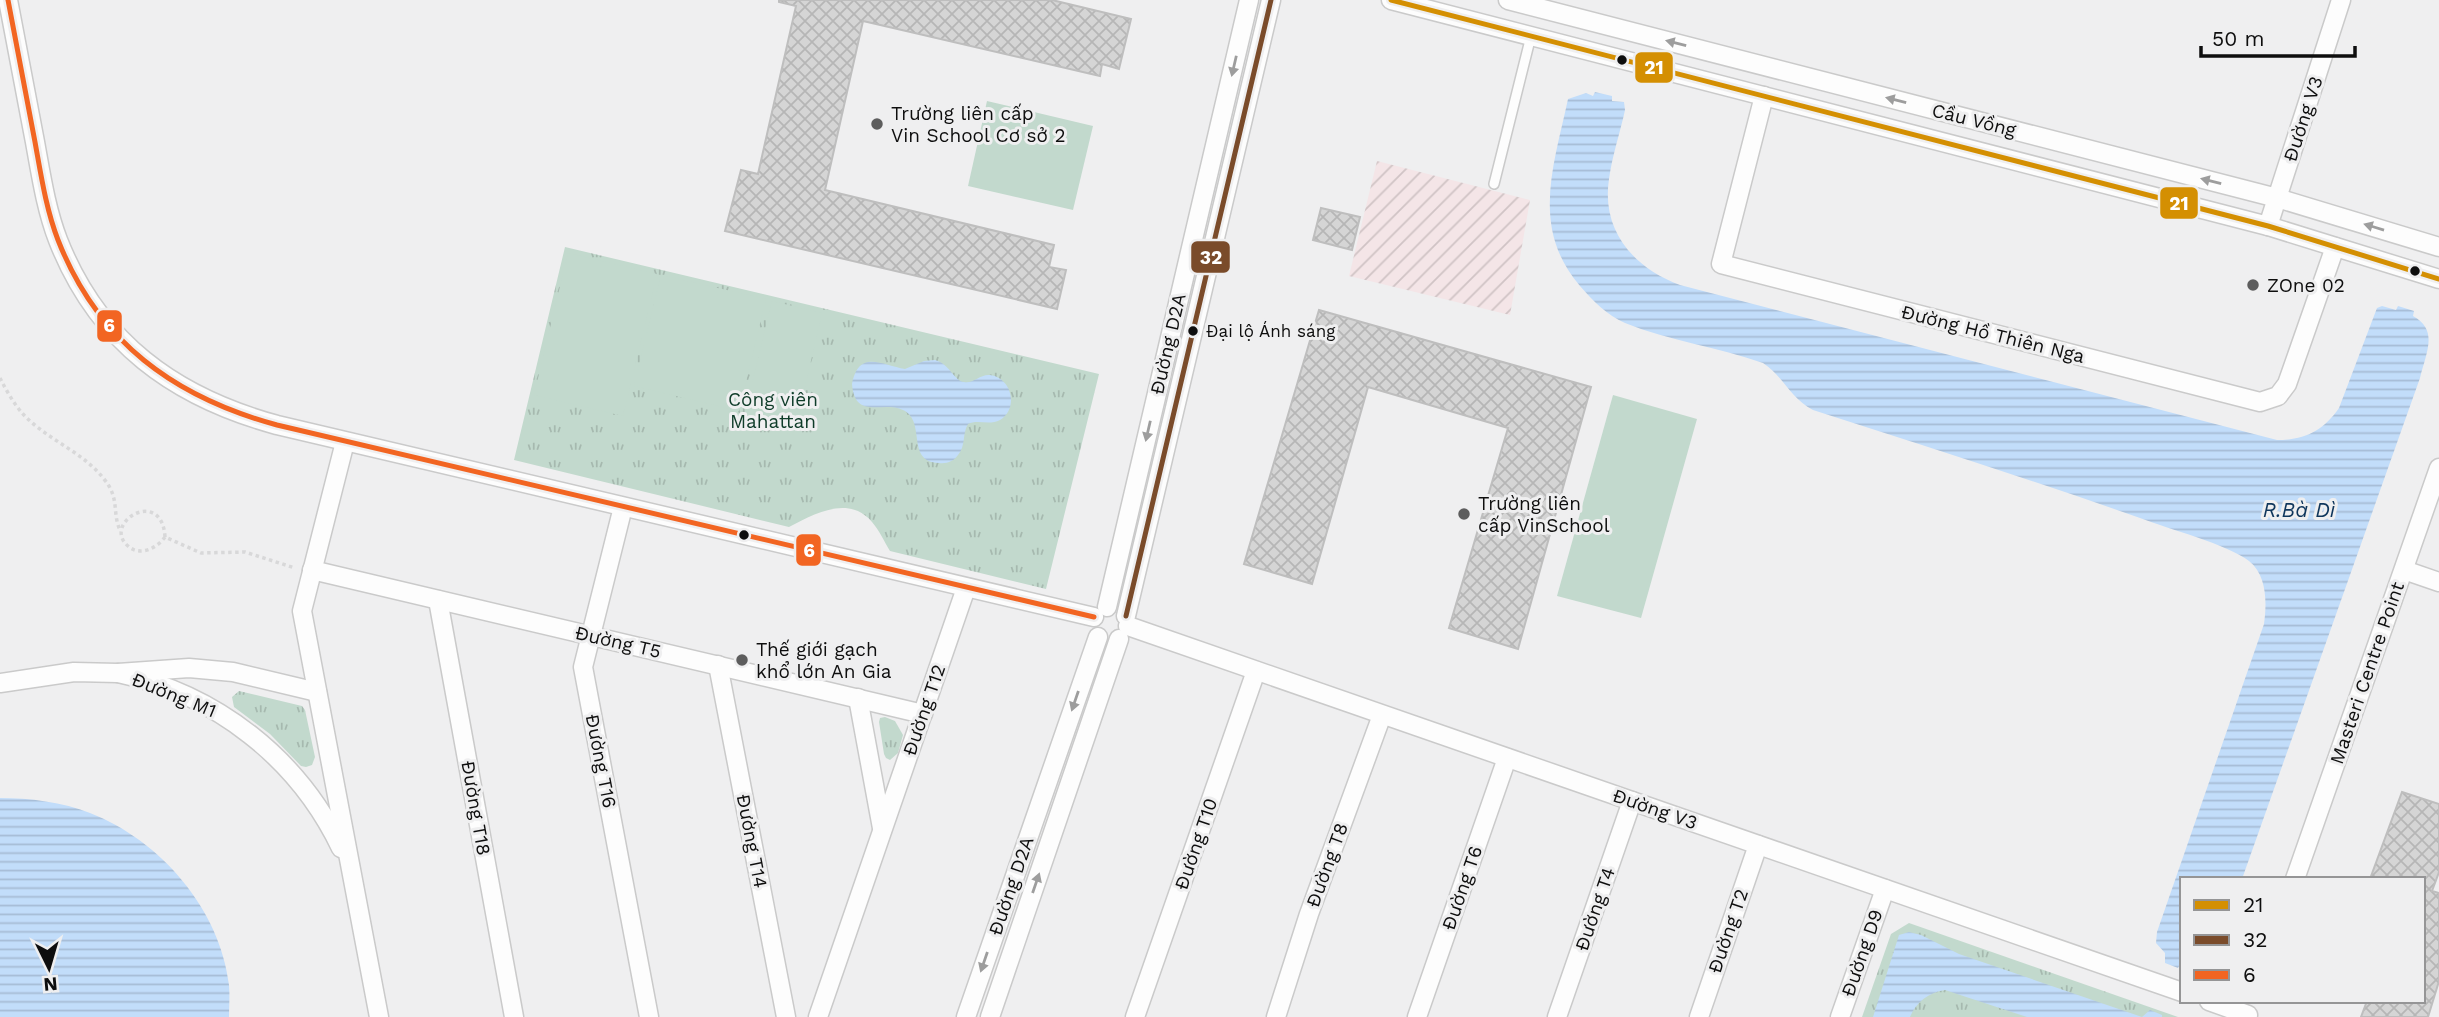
<svg xmlns="http://www.w3.org/2000/svg" width="2439" height="1017" font-family="'Work Sans',sans-serif">
<style>
.industrial{fill:url(#industrial-furrows)}
.grass{fill:url(#grass-tufts)}
.pitch{fill:#c2d9cd}
.water{fill:url(#water-rules)}
.building{fill:url(#building-cross-hatch);stroke:#bebebe;stroke-width:2}
.lines{fill:none;stroke-linecap:round;stroke-linejoin:round}
.lane-casing{stroke:#cacaca;stroke-width:12}
.street-casing{stroke:#cacaca;stroke-width:21}
.path{stroke:#d8d8d9;stroke-width:3.5;stroke-dasharray:3.5 3.5;stroke-linecap:butt}
.lane{stroke:#fdfdfd;stroke-width:9}
.street{stroke:#fdfdfd;stroke-width:18}
.bus-1-casing{stroke:#efeff0;stroke-width:10}
.bus-2-casing{stroke:#efeff0;stroke-width:10}
.bus-3-casing{stroke:#efeff0;stroke-width:10}
.bus-1{stroke:#d48f02;stroke-width:5}
.bus-2{stroke:#7a4b2a;stroke-width:5}
.bus-3{stroke:#f26522;stroke-width:5}
.oneway{fill:#9d9d9d}
.bus-dot{fill:#0e0e0e;stroke:#efeff0;stroke-width:2.5}
.poi-dot{fill:#5d5d5d;stroke:#efeff0;stroke-width:2.5}
.labels{text-anchor:middle;dominant-baseline:central;stroke-width:6;stroke-linejoin:round;paint-order:stroke}
.bus-label{font-size:17px;fill:#0e0e0e;stroke:#efeff0;text-anchor:start}
.poi-label{font-size:19px;fill:#0e0e0e;stroke:#efeff0;text-anchor:start}
.street-label{font-size:19px;fill:#0e0e0e;stroke:#efeff0}
.park-label{font-size:19px;fill:#0f3c29;stroke:#efeff0}
.water-label{font-size:21px;font-style:italic;fill:#0f365c;stroke:#efeff0}
.line-badge{stroke:#efeff0;stroke-width:2.5}
.badge-label{font-size:19px;text-anchor:middle;font-weight:bold;fill:#fff}
</style>
<defs>
<pattern id="industrial-furrows" width="10" height="10" patternUnits="userSpaceOnUse" patternTransform="scale(1.75)"><rect width="10" height="10" fill="#f4e5e7"/><path d="M-1 1l2-2M0 10L10 0M9 11l2-2" fill="none" stroke="#d0c3c5"/></pattern>
<pattern id="grass-tufts" width="24" height="20" patternUnits="userSpaceOnUse" patternTransform="scale(1.75)"><rect width="24" height="20" fill="#c2d9cd"/><path d="M3 7l-1-3M5 7V3M7 7l1-3M15 17l-1-3M17 17v-4M19 17l1-3" fill="none" stroke="#a6b9af"/></pattern>
<pattern id="water-rules" width="6" height="5" patternUnits="userSpaceOnUse" patternTransform="scale(1.75)"><rect width="6" height="5" fill="#c2ddfa"/><path d="M0 2.5h6" fill="none" stroke="#a6bcd5"/></pattern>
<pattern id="building-cross-hatch" width="8" height="8" patternUnits="userSpaceOnUse" patternTransform="scale(1.75)"><rect width="8" height="8" fill="#d5d5d5"/><path d="M0 0l8 8M0 8l8-8" fill="none" stroke="#b6b6b6"/></pattern>
</defs>
<rect width="100%" height="100%" fill="#efeff0"/>
<path class="industrial" d="M 1377,161 L 1530,200 L 1510,315 L 1349,276 Z"/>
<g class="grass">
<path d="M 565,247 L 1099,374 L 1046,589 L 890,551 C 884,541 879,530 872,522 C 848,494 813,515 789,527 L 514,460 Z"/>
<path d="M 239,691 L 302,706 L 305,710 L 315,757 L 312,765 L 306,767 L 301,766 L 270,734 L 234,707 L 232,697 Z"/>
<path d="M 885,717 L 895,721 L 903,735 L 898,753 L 890,760 L 886,758 L 884,754 L 879,722 L 880,718 Z"/>
<path d="M 1909,923 L 2178,1017 L 1862,1017 L 1891,934 Z"/>
</g>
<g class="pitch">
<path d="M 987,101 L 1093,126 L 1073,210 L 968,186 Z"/>
<path d="M 568,253 L 657,274 L 623,416 L 534,395 Z"/>
<path d="M 661,275 L 766,299 L 739,411 L 634,386 Z"/>
<path d="M 772,301 L 822,313 L 801,404 L 750,392 Z"/>
<path d="M 750,394 L 800,406 L 793,435 L 743,423 Z"/>
<path d="M 1613,395 L 1697,419 L 1641,618 L 1557,596 Z"/>
</g>
<g class="water">
<path d="M 1595,92 L 1612,96 L 1612,101 L 1624,102 L 1625,110 C 1620,133 1612,156 1609,179 C 1601,231 1634,268 1680,285 L 2277,440 C 2305,440 2323,431 2339,408 L 2377,308 L 2382,306 L 2396,310 L 2398,306 L 2414,311 L 2413,316 C 2439,330 2426,353 2420,378 L 2242,879 L 2182,879 L 2182,961 L 2178,968 L 2165,963 L 2165,953 L 2156,943 L 2157,932 L 2264,624 C 2267,603 2267,575 2249,561 C 2227,544 2168,529 2140,518 C 2032,480 1922,445 1813,410 C 1791,399 1783,376 1763,363 C 1718,347 1669,341 1625,323 C 1607,315 1593,301 1580,286 C 1530,228 1554,165 1568,99 L 1586,93 L 1593,96 Z"/>
<path d="M 935,360 C 950,364 954,381 964,382 C 973,384 980,374 990,375 C 1012,378 1019,408 1000,420 C 989,426 978,419 968,424 C 962,434 966,446 958,455 C 954,461 947,464 939,463 C 905,462 927,421 903,410 C 883,400 855,421 852,384 C 859,348 883,366 905,369 L 924,361 Z"/>
<path d="M 0,798 C 29,798 63,802 90,813 C 160,840 220,909 229,985 C 230,995 229,1006 229,1017 L 0,1017 Z"/>
<path d="M 1909,932 L 1921,935 L 1959,954 L 2142,1017 L 2150,1010 L 2162,1015 L 2162,1017 L 2027,1017 L 1945,990 C 1928,993 1917,1001 1910,1017 L 1873,1017 L 1899,935 Z"/>
</g>
<g class="building">
<path d="M 779,0 L 1052,0 L 1131,19 L 1119,69 L 1102,64 L 1100,76 L 863,21 L 825,190 L 1054,245 L 1049,267 L 1066,270 L 1057,309 L 725,231 L 741,170 L 758,174 L 796,6 L 779,2 Z"/>
<path d="M 1321,208 L 1360,217 L 1352,250 L 1313,240 Z"/>
<path d="M 1319,310 L 1591,387 L 1518,649 L 1449,628 L 1508,428 L 1368,387 L 1312,584 L 1244,564 Z"/>
<path d="M 2402,792 L 2439,804 L 2439,872 L 2432,891 L 2439,893 L 2439,981 L 2428,1017 L 2361,1017 L 2367,1001 L 2423,1001 L 2423,879 L 2370,879 Z"/>
</g>
<g class="lines">
<g class="lane-casing">
<path id="lane" d="M 1494,184 L 1531,36"/>
</g>
<g class="street-casing">
<g id="street">
<path d="M 8,0 C 17,47 26,94 35,142 C 41,175 46,209 58,240 C 98,342 174,397 277,425 L 1094,617"/>
<path d="M 1391,0 L 2268,226 L 2439,279"/>
<path d="M 1508,0 L 2277,198 L 2439,247"/>
<path d="M 1764,96 L 1721,264 L 2260,402 L 2278,396 L 2287,384 L 2335,247"/>
<path d="M 2268,226 L 2341,0"/>
<path d="M 345,442 L 302,611 L 379,1017"/>
<path d="M 623,507 L 583,667 L 649,1017"/>
<path d="M 312,570 L 923,714"/>
<path d="M 2404,570 L 2439,582"/>
<path d="M 438,600 L 514,1017"/>
<path d="M 1107,607 L 1249,0"/>
<path d="M 1126,616 L 1271,0"/>
<path d="M 1128,626 L 2182,992"/>
<path d="M 718,665 L 786,1017"/>
<path d="M 118,673 C 216,694 298,758 341,848"/>
<path d="M 0,683 L 74,672 L 118,673 L 189,668 L 233,672 L 317,692"/>
<path d="M 858,698 L 882,828"/>
<path d="M 2295,879 L 2439,468"/>
<path d="M 2209,1001 L 2248,1015"/>
<path d="M 818,1017 L 966,588"/>
<path d="M 966,1017 L 1098,637"/>
<path d="M 990,1017 L 1119,639"/>
<path d="M 1135,1017 L 1256,671"/>
<path d="M 1276,1017 L 1309,914 L 1382,715"/>
<path d="M 1417,1017 L 1507,758"/>
<path d="M 1557,1017 L 1632,801"/>
<path d="M 1699,1017 L 1758,845"/>
<path d="M 1840,1017 L 1885,889"/>
</g>
</g>
<g class="path">
<path d="M 0,378 C 6,390 14,404 23,414 C 47,440 82,451 104,479 C 120,498 112,513 120,530"/>
<path d="M 165,537 C 157,548 140,557 128,546 C 101,523 162,486 165,537 L 201,553 L 245,552 L 295,568"/>
</g>
<use href="#lane" class="lane"/>
<use href="#street" class="street"/>
<g class="bus-1-casing">
<path id="bus-1" d="M 1391,0 L 2268,226 L 2439,279"/>
</g>
<g class="bus-2-casing">
<path id="bus-2" d="M 1126,616 L 1271,0"/>
</g>
<g class="bus-3-casing">
<path id="bus-3" d="M 8,0 C 17,47 26,94 35,142 C 41,175 46,209 58,240 C 98,342 174,397 277,425 L 1094,617"/>
</g>
<use href="#bus-1" class="bus-1"/>
<use href="#bus-2" class="bus-2"/>
<use href="#bus-3" class="bus-3"/>
</g>
<defs><path id="oneway-solid" d="M-6-.8H1V-3.2L6.5 0L1 3.2V.8H-6Z" transform="scale(1.75)"/></defs>
<g class="oneway">
<use href="#oneway-solid" transform="translate(1676 43) rotate(-166)"/>
<use href="#oneway-solid" transform="translate(1234 66) rotate(103)"/>
<use href="#oneway-solid" transform="translate(1896 100) rotate(-166)"/>
<use href="#oneway-solid" transform="translate(2211 181) rotate(-166)"/>
<use href="#oneway-solid" transform="translate(2374 227) rotate(-163)"/>
<use href="#oneway-solid" transform="translate(1148 431) rotate(103)"/>
<use href="#oneway-solid" transform="translate(1075 701) rotate(109)"/>
<use href="#oneway-solid" transform="translate(1036 883) rotate(-71)"/>
<use href="#oneway-solid" transform="translate(984 962) rotate(109)"/>
</g>
<g class="bus-dot">
<circle cx="1622" cy="60" r="6"/>
<circle cx="2415" cy="271" r="6"/>
<circle cx="1193" cy="331" r="6"/>
<circle cx="744" cy="535" r="6"/>
</g>
<g class="poi-dot">
<circle cx="877" cy="124" r="7"/>
<circle cx="2253" cy="285" r="7"/>
<circle cx="1464" cy="514" r="7"/>
<circle cx="742" cy="660" r="7"/>
</g>
<g class="labels">
<g class="bus-label">
<text x="1206" y="331">Đại lộ Ánh sáng</text>
</g>
<g class="poi-label">
<text x="891" y="113">Trường liên cấp<tspan x="891" dy="22">Vin School Cơ sở 2</tspan></text>
<text x="2267" y="285">ZOne 02</text>
<text x="1478" y="503">Trường liên<tspan x="1478" dy="22">cấp VinSchool</tspan></text>
<text x="756" y="649">Thế giới gạch<tspan x="756" dy="22">khổ lớn An Gia</tspan></text>
</g>
<g class="street-label">
<text transform="translate(2303 119) rotate(-72)">Đường V3</text>
<text transform="translate(1974 120) rotate(14)">Cầu Vồng</text>
<text transform="translate(1993 334) rotate(14)">Đường Hồ Thiên Nga</text>
<text transform="translate(1168 344) rotate(-77)">Đường D2A</text>
<text transform="translate(618 642) rotate(13)">Đường T5</text>
<text transform="translate(2367 673) rotate(-71)">Masteri Centre Point</text>
<text transform="translate(174 695) rotate(22)">Đường M1</text>
<text transform="translate(924 710) rotate(-71)">Đường T12</text>
<text transform="translate(601 761) rotate(79)">Đường T16</text>
<text transform="translate(476 808) rotate(80)">Đường T18</text>
<text transform="translate(1655 809) rotate(19)">Đường V3</text>
<text transform="translate(752 841) rotate(79)">Đường T14</text>
<text transform="translate(1196 844) rotate(-71)">Đường T10</text>
<text transform="translate(1327 865) rotate(-70)">Đường T8</text>
<text transform="translate(1011 886) rotate(-71)">Đường D2A</text>
<text transform="translate(1462 888) rotate(-71)">Đường T6</text>
<text transform="translate(1595 909) rotate(-71)">Đường T4</text>
<text transform="translate(1728 931) rotate(-71)">Đường T2</text>
<text transform="translate(1862 953) rotate(-71)">Đường D9</text>
</g>
<g class="park-label">
<text x="773" y="399">Công viên<tspan x="773" dy="22">Mahattan</tspan></text>
</g>
<g class="water-label">
<text x="2299" y="509">R.Bà Dì</text>
</g>
</g>
<g class="line-badge">
<rect x="1634" y="51" width="40" height="33" rx="7" fill="#d48f02"/>
<rect x="2159" y="186" width="40" height="34" rx="7" fill="#d48f02"/>
<rect x="1190" y="240" width="41" height="34" rx="7" fill="#7a4b2a"/>
<rect x="96" y="309" width="27" height="34" rx="7" fill="#f26522"/>
<rect x="795" y="533" width="27" height="34" rx="7" fill="#f26522"/>
</g>
<g class="badge-label">
<text x="1654" y="74">21</text>
<text x="2179" y="210">21</text>
<text x="1211" y="264">32</text>
<text x="109" y="332">6</text>
<text x="809" y="557">6</text>
</g>
<rect x="2180" y="877" width="245" height="126" fill="#efeff0" stroke="#959596" stroke-width="2"/>
<rect x="2194" y="900" width="35" height="10" fill="#d48f02" stroke="#959596" stroke-width="2"/>
<text x="2243" y="912" font-size="21" fill="#0e0e0e">21</text>
<rect x="2194" y="935" width="35" height="10" fill="#7a4b2a" stroke="#959596" stroke-width="2"/>
<text x="2243" y="947" font-size="21" fill="#0e0e0e">32</text>
<rect x="2194" y="970" width="35" height="10" fill="#f26522" stroke="#959596" stroke-width="2"/>
<text x="2243" y="982" font-size="21" fill="#0e0e0e">6</text>
<g transform="translate(49 968) rotate(175)" stroke="#efeff0" stroke-width="5" paint-order="stroke">
<path d="M0-5L12 26L0 18L-12 26Z" fill="#0e0e0e"/>
<text y="-10" font-size="19" font-weight="bold" text-anchor="middle" fill="#0e0e0e">N</text>
</g>
<path d="M2201 46v10h154v-10" fill="none" stroke="#0e0e0e" stroke-width="3.5"/>
<text x="2212" y="46" font-size="21" fill="#0e0e0e" stroke="#efeff0" stroke-width="5" paint-order="stroke">50 m</text>
</svg>
